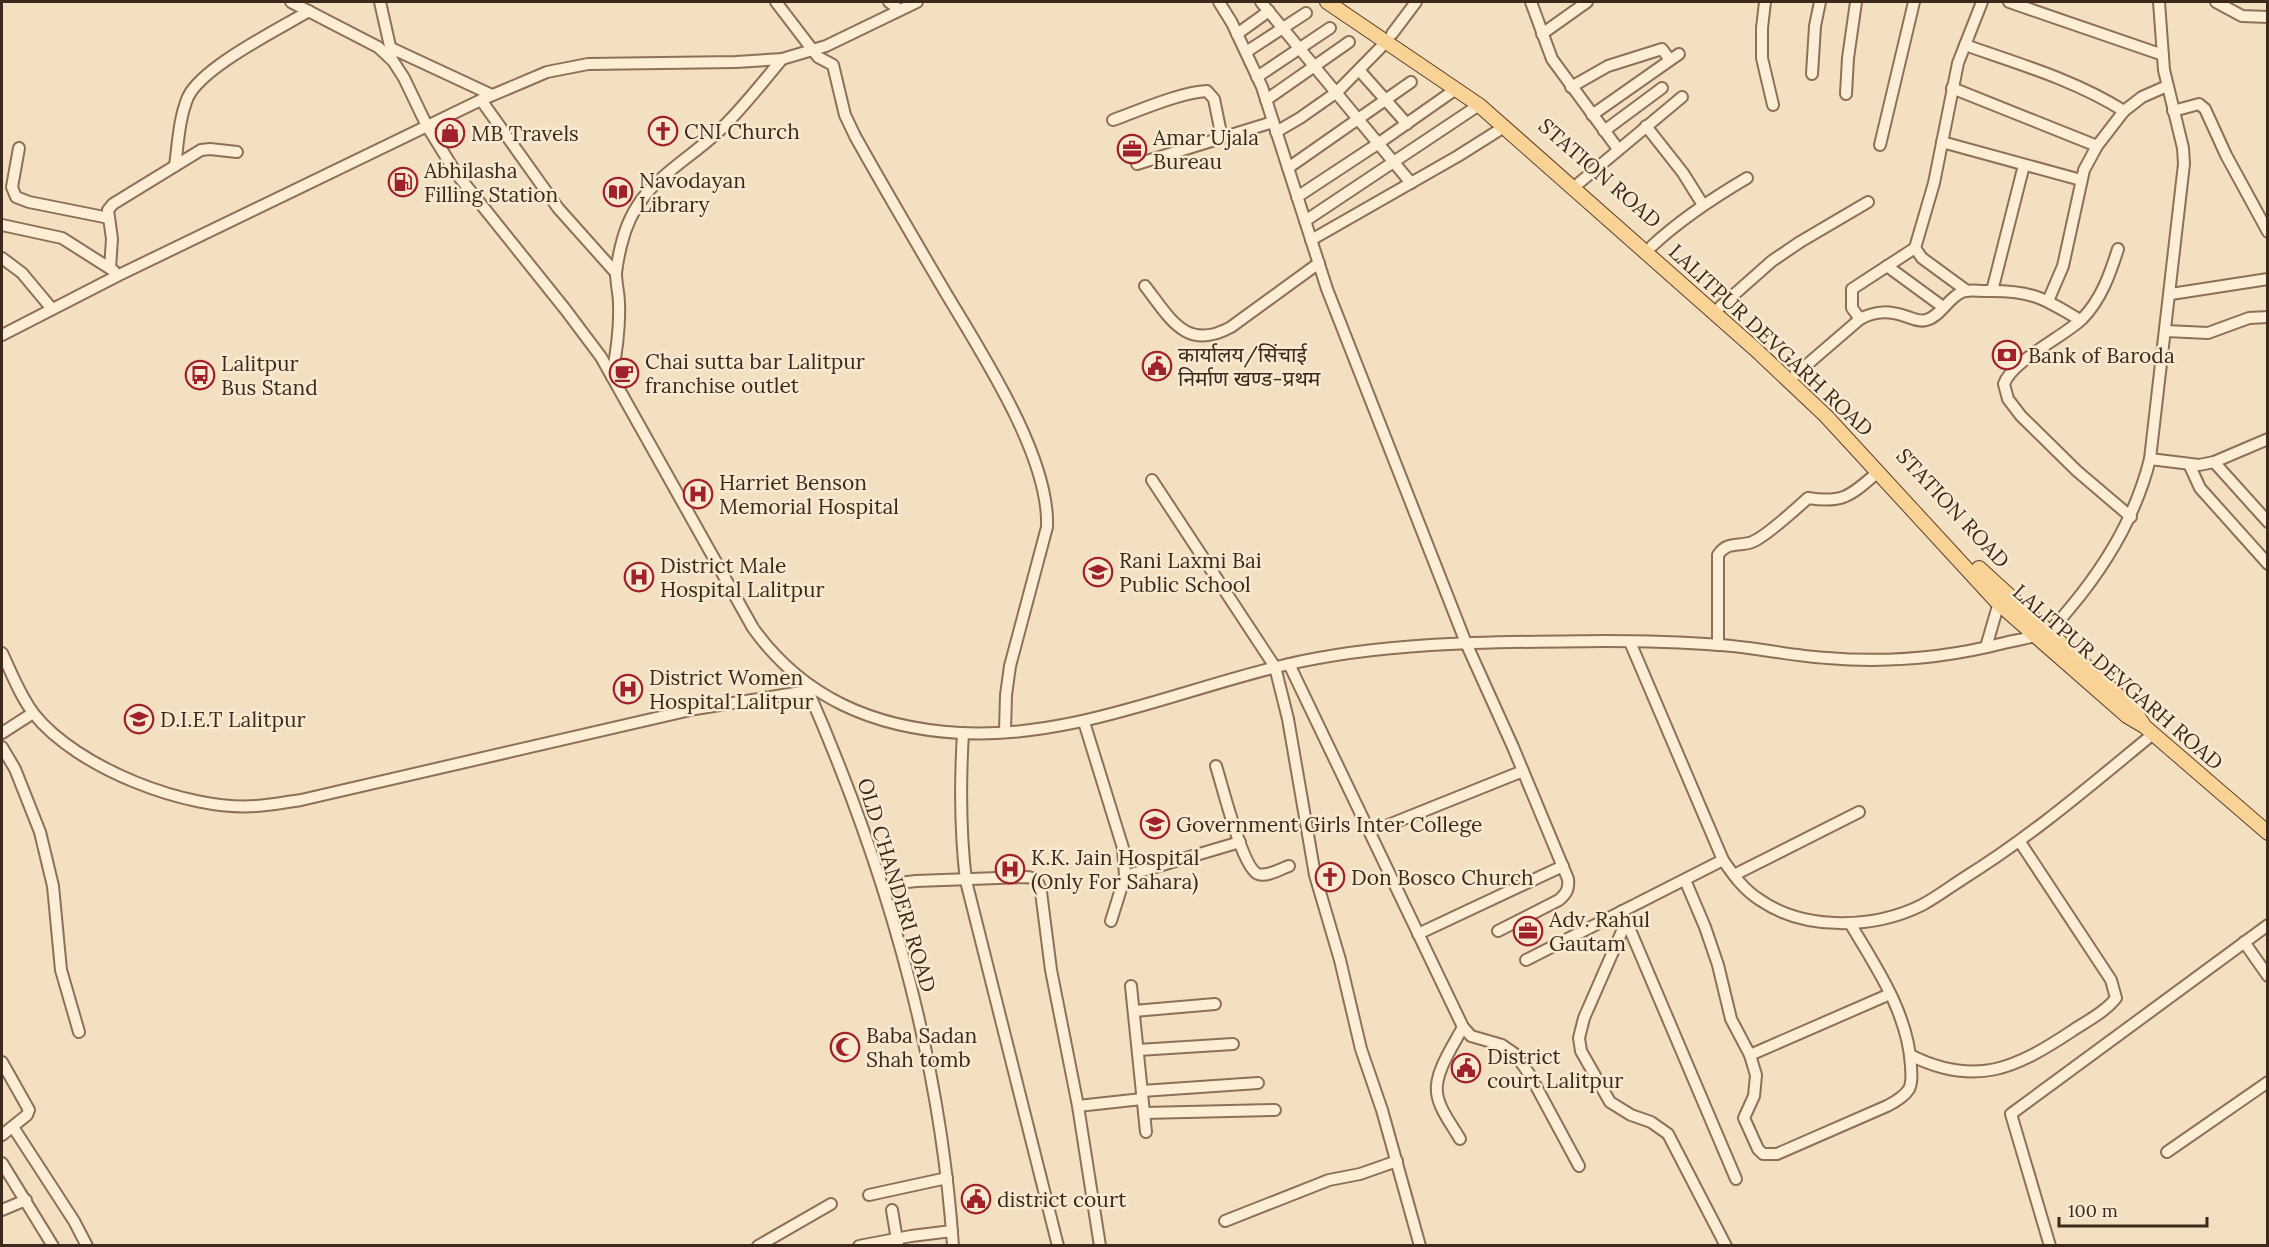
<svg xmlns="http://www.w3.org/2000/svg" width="2269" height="1247" font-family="Lora,'Noto Sans Devanagari',serif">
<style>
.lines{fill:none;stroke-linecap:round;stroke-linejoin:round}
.minor-casing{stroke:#8d7056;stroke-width:14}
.major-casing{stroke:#5a3e2b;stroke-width:16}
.minor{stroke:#fcedd5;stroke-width:10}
.major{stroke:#f8d395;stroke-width:14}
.labels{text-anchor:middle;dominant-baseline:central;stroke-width:5;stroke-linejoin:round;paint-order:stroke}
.poi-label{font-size:21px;fill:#3b291c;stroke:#f8ead1;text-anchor:start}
.street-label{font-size:21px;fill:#3b291c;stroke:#f8ead1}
</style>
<rect width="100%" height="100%" fill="#f2e0c1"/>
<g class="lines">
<g class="minor-casing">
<g id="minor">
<path d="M 291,2 L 378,47 L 393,61 L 404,78 L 427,126 L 456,173 L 565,309 L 601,357 L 753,628 C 803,698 874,728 960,733 C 1072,739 1178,690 1285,665 C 1387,641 1498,642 1602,641 C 1641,641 1681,642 1719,645 C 1755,647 1791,656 1827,658 C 1887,663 1946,658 2004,643 C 2016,640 2039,637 2049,631 C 2056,626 2064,615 2070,608 C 2107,564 2136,515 2150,459 L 2184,164 L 2183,148 L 2164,70 L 2159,2"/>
<path d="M 380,2 L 392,55"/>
<path d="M 776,2 L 818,57 L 833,65 L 845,115 L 855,136 C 884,188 914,239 944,290 C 980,351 1050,456 1047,527 L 1010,666 L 1006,695 L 1005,731"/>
<path d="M 889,2 L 900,10"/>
<path d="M 1219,2 L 1232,23 L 1262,87 L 1327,289 L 1466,643 L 1513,747 L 1568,879 C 1569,889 1567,893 1559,900 L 1498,931"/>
<path d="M 1261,2 L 1411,183"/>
<path d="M 1531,2 L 1552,59 L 1618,149"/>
<path d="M 1765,2 L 1762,28 L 1762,58 L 1773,105"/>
<path d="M 2009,2 L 2163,55"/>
<path d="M 2216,2 L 2242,16 L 2268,17"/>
<path d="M 1237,34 L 1269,11"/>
<path d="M 1392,34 L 1416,2"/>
<path d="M 1542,34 L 1587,2"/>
<path d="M 1965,45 C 2019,64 2075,80 2124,111"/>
<path d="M 391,48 L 492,95"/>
<path d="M 1246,52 L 1306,13"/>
<path d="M 1359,70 L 1407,124"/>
<path d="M 1812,74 L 1815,26 L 1820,2"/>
<path d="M 1257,77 L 1330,28"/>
<path d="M 1571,87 L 1608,66 L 1662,49 L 1670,60"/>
<path d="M 1952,88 L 2097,146"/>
<path d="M 1846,94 L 1848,58 L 1856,2"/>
<path d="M 481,100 L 558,208 L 616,273"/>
<path d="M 1266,100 L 1349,42"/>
<path d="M 2173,111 L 2199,104 L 2205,109 L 2226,155 L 2268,232"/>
<path d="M 1592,115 L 1679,54"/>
<path d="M 1113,120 C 1138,111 1181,92 1207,91 L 1214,99 L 1222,138"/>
<path d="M 1646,126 L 1683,173 L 1703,205"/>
<path d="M 1604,131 L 1662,88"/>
<path d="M 1276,132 L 1300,118 L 1337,92 L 1386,42"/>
<path d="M 1942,142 L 2081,180"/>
<path d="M 1880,145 L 1914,2"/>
<path d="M 19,148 L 12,187 L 16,197 L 29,202 L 109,218"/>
<path d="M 1137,164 L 1273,122"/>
<path d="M 175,166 C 178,144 179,118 188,97 C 202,67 279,29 309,11"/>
<path d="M 1288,168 L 1411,82"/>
<path d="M 1579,183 L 1682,97"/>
<path d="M 1297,197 L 1379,143 L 1456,89"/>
<path d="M 1305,221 L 1479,105"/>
<path d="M 2,225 L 62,238 L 114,271"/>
<path d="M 1311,240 L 1458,156 L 1504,127"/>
<path d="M 1652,246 C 1681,219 1713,198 1747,178"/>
<path d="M 2118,249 C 2110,274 2101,300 2082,319 C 2063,337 2012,361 2004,384 L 2008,399 L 2021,416 L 2077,471 L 2131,517"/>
<path d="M 2,258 L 22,273 L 52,309"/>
<path d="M 1887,266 L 1943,307"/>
<path d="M 110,268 L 112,239 L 108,210 L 113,204 L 201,150 L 210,149 L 237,152"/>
<path d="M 1145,286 C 1170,318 1186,352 1231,327 L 1319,263"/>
<path d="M 1967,291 L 1922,258 L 1915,248 L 1934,183 L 1958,63 L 1982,2"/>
<path d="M 1992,291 L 2024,165"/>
<path d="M 2171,294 L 2268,279"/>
<path d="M 2048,301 L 2063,266 L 2084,170 L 2097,146 L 2124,111 L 2142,97 L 2167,86"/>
<path d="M 1720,307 L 1772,261 L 1800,242 L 1868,202"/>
<path d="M 1860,319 L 1852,308 L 1852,289 L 1915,248"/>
<path d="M 2166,331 L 2208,333 L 2249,318 L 2268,317"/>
<path d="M 2,335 L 119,275 L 481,100 L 547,72 L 588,64 L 736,62 L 782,59 L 826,46 L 917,2"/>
<path d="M 1795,375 L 1860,319 C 1877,310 1890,311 1908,317 C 1914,319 1920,322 1926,320 C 1940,317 1948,298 1962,292 C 1969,289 1978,291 1985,291 C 2030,290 2042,297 2080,320"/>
<path d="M 612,377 C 616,353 620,329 619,304 C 619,294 616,283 616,273 C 617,264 619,254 621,246 C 635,184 677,170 719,131 C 742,109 762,83 782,59"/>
<path d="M 2150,459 L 2199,465 L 2214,462 L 2268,439"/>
<path d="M 2214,462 L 2268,522"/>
<path d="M 2189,464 L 2200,488 L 2268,564"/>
<path d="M 1152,480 L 1275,667 L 1288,719 L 1315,875 L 1340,960 L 1361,1049 L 1382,1110 L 1420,1246"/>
<path d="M 1630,642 L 1723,860 C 1734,876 1744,890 1760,900 C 1805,931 1874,929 1922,905 C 1937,897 1950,887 1964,878 C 2032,836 2092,784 2153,734"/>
<path d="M 1718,645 L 1718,555 C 1727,541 1738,547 1752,542 C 1765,537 1797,508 1808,498 C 1845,504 1852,494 1878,472"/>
<path d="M 1986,647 L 2000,599"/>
<path d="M 2,653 C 12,674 20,696 34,714 C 77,768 187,811 256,806 C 271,805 286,802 301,800 L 695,709 L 808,691"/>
<path d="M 1289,664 L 1463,1027 L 1471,1036 L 1502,1045 L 1515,1054 L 1530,1075 L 1579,1166"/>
<path d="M 806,686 C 884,863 940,1053 953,1246"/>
<path d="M 1084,722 L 1123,848 L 1125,876 L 1111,921"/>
<path d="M 2,733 L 33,713"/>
<path d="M 963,733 C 960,783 960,831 966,881 L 1058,1246"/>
<path d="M 2,747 L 15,769 L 40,832 L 53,886 L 61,970 L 79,1032"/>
<path d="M 1216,766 C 1222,784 1242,868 1258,874 C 1268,877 1280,869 1289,866"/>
<path d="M 1386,826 L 1523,771"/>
<path d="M 1734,875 L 1859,812"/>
<path d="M 1125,876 L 1240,842"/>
<path d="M 1685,880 L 1705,927 L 1718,965 L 1731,1019 L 1750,1055 L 1756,1075 L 1754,1096 L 1744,1118 L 1758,1149 L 1763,1154 L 1777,1154 L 1887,1106 C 1895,1102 1904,1097 1909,1089 C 1913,1081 1911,1073 1911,1066 C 1908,1014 1877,968 1851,925"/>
<path d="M 883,889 L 899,883 L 916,881 L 1025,877 C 1036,877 1039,882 1041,892 L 1051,970 L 1078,1106 L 1100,1246"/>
<path d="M 1622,911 L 1736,1179"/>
<path d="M 1626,922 L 1584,1018 L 1579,1038 L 1581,1051 L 1610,1102 L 1631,1115 L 1651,1122 L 1668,1134 L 1726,1246"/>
<path d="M 1418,934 L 1563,866"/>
<path d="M 2244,942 L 2268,976"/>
<path d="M 1526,960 L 1723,860"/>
<path d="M 1131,986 L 1146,1132"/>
<path d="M 1134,1011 L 1215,1004"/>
<path d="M 1138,1050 L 1233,1044"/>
<path d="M 1750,1055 L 1890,994"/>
<path d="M 1910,1055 C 1976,1088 2016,1068 2072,1031 C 2087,1021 2105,1012 2116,998 L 2111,980 L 2020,842"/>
<path d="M 2,1062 L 29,1110 L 27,1115 L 2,1135"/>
<path d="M 1142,1091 L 1258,1083"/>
<path d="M 1078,1106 L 1142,1099"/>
<path d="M 1144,1113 L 1275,1110"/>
<path d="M 13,1127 L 74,1221 L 87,1246"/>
<path d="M 1460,1139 C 1452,1125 1439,1109 1437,1093 C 1434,1073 1454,1044 1463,1027"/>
<path d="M 2167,1152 L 2268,1082"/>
<path d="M 2,1163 L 53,1246"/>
<path d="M 869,1195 L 947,1178"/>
<path d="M 2,1210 L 26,1200"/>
<path d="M 892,1210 L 898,1246"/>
<path d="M 1225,1221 L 1329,1180 L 1360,1174 L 1397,1161"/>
<path d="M 758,1246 L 831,1204"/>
<path d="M 859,1246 L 911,1236 L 952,1231"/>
<path d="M 2050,1246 L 2011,1114 L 2268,925"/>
</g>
</g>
<g class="major-casing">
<g id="major">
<path d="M 1327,2 L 1479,105 L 1755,349 L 1826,416 L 1998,603 L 2127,716 L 2144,726 L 2268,833"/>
<path d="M 1979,568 L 2132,708 L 2143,724"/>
</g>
</g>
<use href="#minor" class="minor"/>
<use href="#major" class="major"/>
</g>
<defs>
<g id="church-ring" transform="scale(1.5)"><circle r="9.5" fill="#f8ead1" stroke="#a1212a" stroke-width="1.5"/><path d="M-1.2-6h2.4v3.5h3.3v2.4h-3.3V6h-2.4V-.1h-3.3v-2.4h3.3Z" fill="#a1212a"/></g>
<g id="shop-ring" transform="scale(1.5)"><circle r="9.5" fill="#f8ead1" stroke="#a1212a" stroke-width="1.5"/><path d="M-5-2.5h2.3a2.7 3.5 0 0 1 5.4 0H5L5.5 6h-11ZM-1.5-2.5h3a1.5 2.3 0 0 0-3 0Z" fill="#a1212a"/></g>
<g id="office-ring" transform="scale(1.5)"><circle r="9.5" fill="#f8ead1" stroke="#a1212a" stroke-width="1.5"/><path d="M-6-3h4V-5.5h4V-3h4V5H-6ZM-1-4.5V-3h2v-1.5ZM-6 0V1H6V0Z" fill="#a1212a"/></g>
<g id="fuel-ring" transform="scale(1.5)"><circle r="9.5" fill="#f8ead1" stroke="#a1212a" stroke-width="1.5"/><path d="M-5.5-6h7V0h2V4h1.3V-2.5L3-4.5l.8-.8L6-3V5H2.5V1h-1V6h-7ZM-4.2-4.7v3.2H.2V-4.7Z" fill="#a1212a"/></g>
<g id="library-ring" transform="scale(1.5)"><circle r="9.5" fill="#f8ead1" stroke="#a1212a" stroke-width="1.5"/><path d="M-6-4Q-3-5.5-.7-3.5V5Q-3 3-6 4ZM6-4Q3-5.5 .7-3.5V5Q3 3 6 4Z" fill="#a1212a"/></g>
<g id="bank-ring" transform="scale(1.5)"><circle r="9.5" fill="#f8ead1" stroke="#a1212a" stroke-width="1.5"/><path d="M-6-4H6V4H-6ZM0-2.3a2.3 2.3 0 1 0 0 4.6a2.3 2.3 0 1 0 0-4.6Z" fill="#a1212a"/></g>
<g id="civic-ring" transform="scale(1.5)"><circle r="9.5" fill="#f8ead1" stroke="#a1212a" stroke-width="1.5"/><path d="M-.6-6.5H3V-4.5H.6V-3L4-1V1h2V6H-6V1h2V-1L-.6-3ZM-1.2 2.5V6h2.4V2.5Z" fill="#a1212a"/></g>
<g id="cafe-ring" transform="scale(1.5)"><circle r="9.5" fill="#f8ead1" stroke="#a1212a" stroke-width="1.5"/><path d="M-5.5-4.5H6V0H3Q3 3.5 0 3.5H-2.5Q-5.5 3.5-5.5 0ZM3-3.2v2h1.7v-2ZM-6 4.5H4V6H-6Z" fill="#a1212a"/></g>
<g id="bus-ring" transform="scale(1.5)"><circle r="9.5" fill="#f8ead1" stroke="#a1212a" stroke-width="1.5"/><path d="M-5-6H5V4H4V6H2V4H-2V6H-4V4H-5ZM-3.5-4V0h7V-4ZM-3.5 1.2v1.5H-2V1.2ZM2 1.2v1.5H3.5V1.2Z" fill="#a1212a"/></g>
<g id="hospital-ring" transform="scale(1.5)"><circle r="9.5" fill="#f8ead1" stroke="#a1212a" stroke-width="1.5"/><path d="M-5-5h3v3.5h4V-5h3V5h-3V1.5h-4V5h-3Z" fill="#a1212a"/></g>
<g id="school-ring" transform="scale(1.5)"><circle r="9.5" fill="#f8ead1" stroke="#a1212a" stroke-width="1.5"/><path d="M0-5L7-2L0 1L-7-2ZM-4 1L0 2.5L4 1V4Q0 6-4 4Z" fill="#a1212a"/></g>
<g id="university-ring" transform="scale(1.5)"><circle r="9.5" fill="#f8ead1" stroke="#a1212a" stroke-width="1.5"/><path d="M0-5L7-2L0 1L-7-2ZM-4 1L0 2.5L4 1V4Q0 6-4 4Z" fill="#a1212a"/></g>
<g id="mosque-ring" transform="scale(1.5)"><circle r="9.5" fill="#f8ead1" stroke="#a1212a" stroke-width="1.5"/><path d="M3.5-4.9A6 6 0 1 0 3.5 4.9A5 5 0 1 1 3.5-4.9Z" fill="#a1212a"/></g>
</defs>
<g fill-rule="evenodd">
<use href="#church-ring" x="663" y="131"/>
<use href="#shop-ring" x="450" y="133"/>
<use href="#office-ring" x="1132" y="149"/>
<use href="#fuel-ring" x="403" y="182"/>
<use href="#library-ring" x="618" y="192"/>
<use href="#bank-ring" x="2007" y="355"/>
<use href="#civic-ring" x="1157" y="366"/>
<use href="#cafe-ring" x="624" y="373"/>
<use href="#bus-ring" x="200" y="375"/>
<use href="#hospital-ring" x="698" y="494"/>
<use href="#school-ring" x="1098" y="572"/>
<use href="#hospital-ring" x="639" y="577"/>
<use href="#hospital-ring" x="628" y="689"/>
<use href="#university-ring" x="139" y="719"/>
<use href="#school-ring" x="1155" y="824"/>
<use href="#hospital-ring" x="1010" y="869"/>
<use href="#church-ring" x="1330" y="877"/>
<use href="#office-ring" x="1528" y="931"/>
<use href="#mosque-ring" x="845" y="1047"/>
<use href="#civic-ring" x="1466" y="1068"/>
<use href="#civic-ring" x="976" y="1199"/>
</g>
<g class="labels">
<g class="poi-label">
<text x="684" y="131">CNI Church</text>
<text x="471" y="133">MB Travels</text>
<text x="1153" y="137">Amar Ujala<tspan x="1153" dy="24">Bureau</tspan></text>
<text x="424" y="170">Abhilasha<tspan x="424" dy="24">Filling Station</tspan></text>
<text x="639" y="180">Navodayan<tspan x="639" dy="24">Library</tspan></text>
<text x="1178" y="354">कार्यालय/सिंचाई<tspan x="1178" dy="24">निर्माण खण्ड-प्रथम</tspan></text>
<text x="2028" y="355">Bank of Baroda</text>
<text x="645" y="361">Chai sutta bar Lalitpur<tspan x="645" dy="24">franchise outlet</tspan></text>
<text x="221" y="363">Lalitpur<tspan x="221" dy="24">Bus Stand</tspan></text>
<text x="719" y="482">Harriet Benson<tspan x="719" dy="24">Memorial Hospital</tspan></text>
<text x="1119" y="560">Rani Laxmi Bai<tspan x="1119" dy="24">Public School</tspan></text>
<text x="660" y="565">District Male<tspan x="660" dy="24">Hospital Lalitpur</tspan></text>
<text x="649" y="677">District Women<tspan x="649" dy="24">Hospital Lalitpur</tspan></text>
<text x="160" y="719">D.I.E.T Lalitpur</text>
<text x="1176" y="824">Government Girls Inter College</text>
<text x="1031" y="857">K.K. Jain Hospital<tspan x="1031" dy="24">(Only For Sahara)</tspan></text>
<text x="1351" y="877">Don Bosco Church</text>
<text x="1549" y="919">Adv. Rahul<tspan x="1549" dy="24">Gautam</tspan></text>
<text x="866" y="1035">Baba Sadan<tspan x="866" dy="24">Shah tomb</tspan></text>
<text x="1487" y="1056">District<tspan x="1487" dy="24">court Lalitpur</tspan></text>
<text x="997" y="1199">district court</text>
</g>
<g class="street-label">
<text transform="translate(1600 173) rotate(41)">STATION ROAD</text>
<text transform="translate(1771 340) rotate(43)">LALITPUR DEVGARH ROAD</text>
<text transform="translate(1953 508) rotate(47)">STATION ROAD</text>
<text transform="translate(2118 677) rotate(41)">LALITPUR DEVGARH ROAD</text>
<text transform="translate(897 885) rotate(73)">OLD CHANDERI ROAD</text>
</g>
</g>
<rect width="2269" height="1247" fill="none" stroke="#3b291c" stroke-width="6"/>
<path d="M2059 1217v9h148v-9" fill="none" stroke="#3b291c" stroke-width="3"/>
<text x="2068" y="1217" font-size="18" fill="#3b291c" stroke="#f8ead1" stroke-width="4.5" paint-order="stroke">100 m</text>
</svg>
